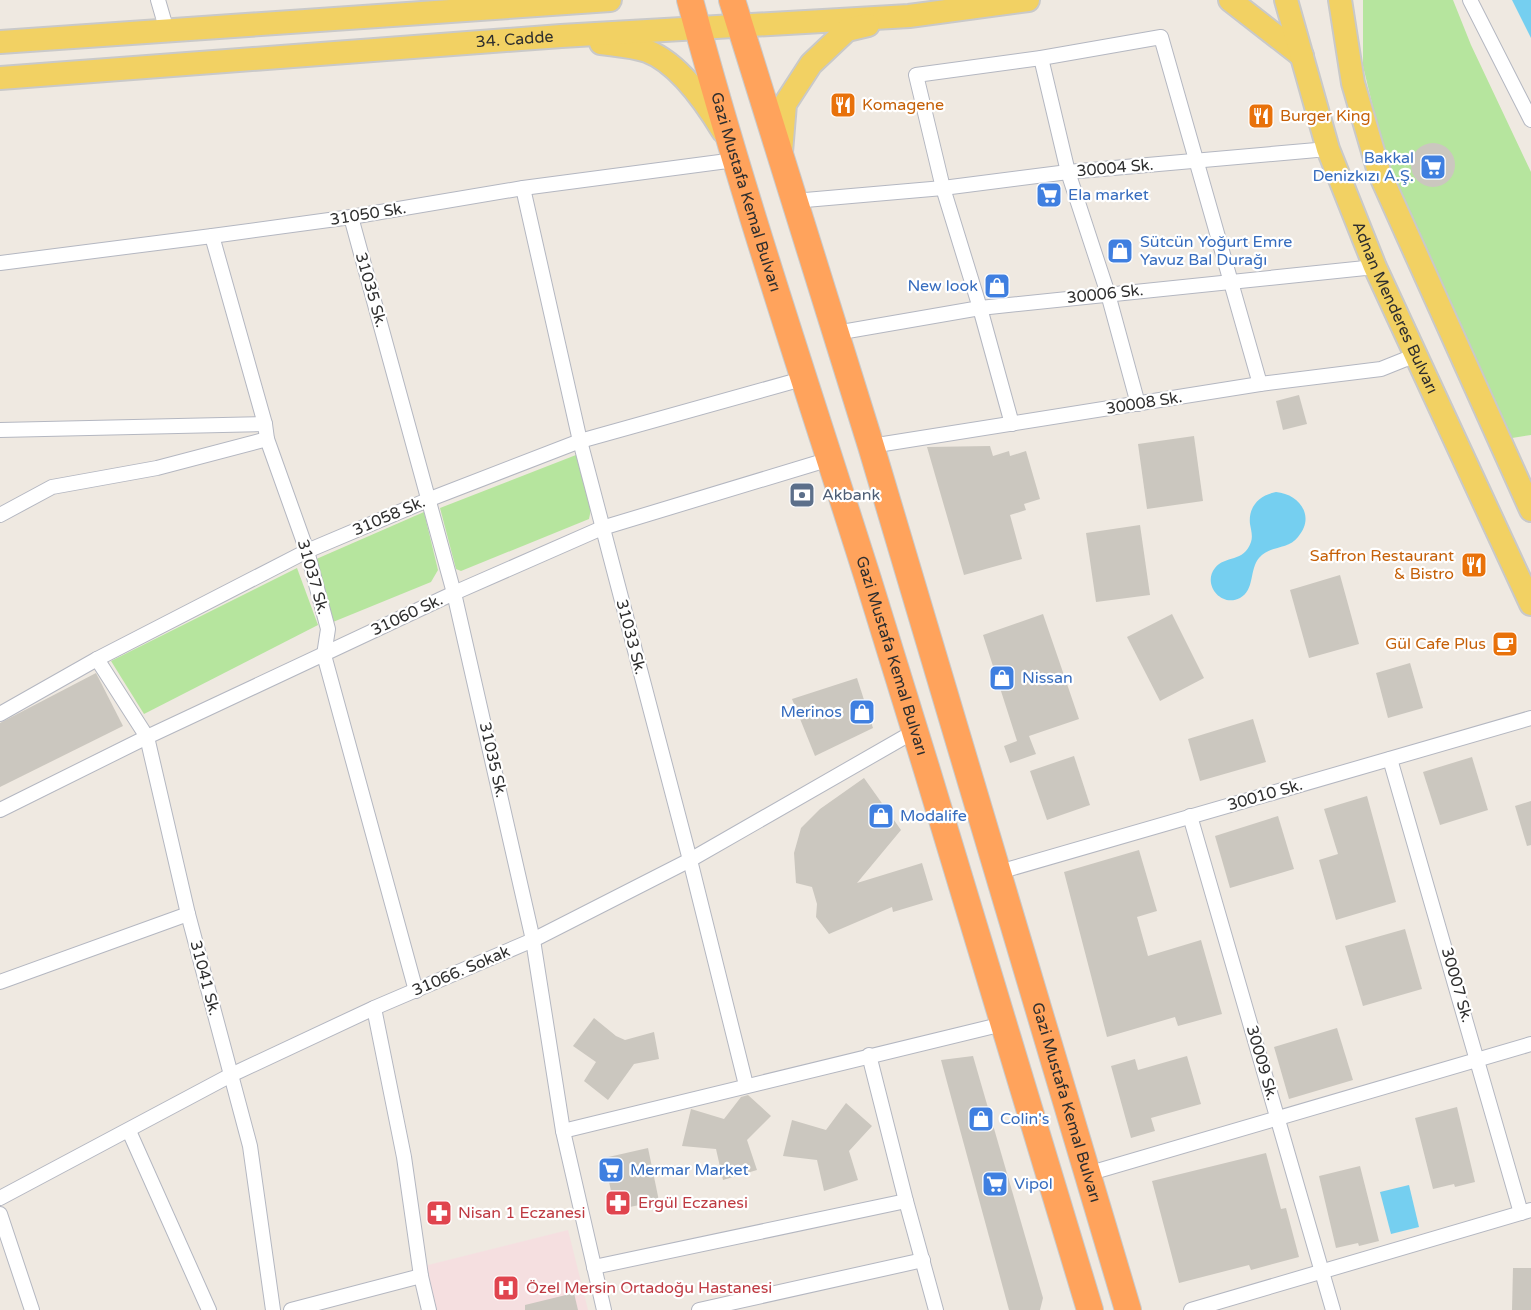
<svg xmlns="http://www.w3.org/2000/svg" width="1531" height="1310" font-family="'Varela Round',sans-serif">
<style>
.medical{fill:#f5dfe0}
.green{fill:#b6e59e}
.water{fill:#75cff0}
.building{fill:#cbc7bf}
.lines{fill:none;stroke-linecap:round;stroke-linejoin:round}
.street-casing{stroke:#b4b7c1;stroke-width:16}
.primary-casing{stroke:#c9c9c9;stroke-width:26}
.highway-casing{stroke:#c9c9c9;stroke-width:28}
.street{stroke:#fff;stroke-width:14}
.primary{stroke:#f2d163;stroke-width:22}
.highway{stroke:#ffa35c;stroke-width:26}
.labels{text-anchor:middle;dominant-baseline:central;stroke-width:4.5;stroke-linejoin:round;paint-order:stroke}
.street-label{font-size:16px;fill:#2e2e2e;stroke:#fff}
.food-label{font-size:16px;fill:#c56008;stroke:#fff;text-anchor:start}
.shop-label{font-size:16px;fill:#366cbe;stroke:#fff;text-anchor:start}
.service-label{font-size:16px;fill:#4e5e75;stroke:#fff;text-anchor:start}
.health-label{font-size:16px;fill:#be3a42;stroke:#fff;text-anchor:start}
</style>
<rect width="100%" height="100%" fill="#efe9e1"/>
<path class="medical" d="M 568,1230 L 588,1310 L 435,1310 L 424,1266 Z"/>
<g class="green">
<path d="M 1363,0 L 1453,0 L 1471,45 L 1531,172 L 1531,435 L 1512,438 L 1386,161 L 1363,66 Z"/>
<path d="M 576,455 L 591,509 L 589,519 L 461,571 L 456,569 L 440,508 Z"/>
<path d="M 424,512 L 438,570 L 431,582 L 333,622 L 314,560 Z"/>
<path d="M 297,568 L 318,625 L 144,714 L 111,661 Z"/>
</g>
<g class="water">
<path d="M 1512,0 L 1531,0 L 1531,38 Z"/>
<path d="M 1276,492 C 1299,494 1316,516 1298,537 C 1288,550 1270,545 1259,558 C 1249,570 1255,590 1240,598 C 1221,608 1202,584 1215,568 C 1225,555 1244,563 1251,542 C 1253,536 1251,530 1250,524 C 1248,506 1260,495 1276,492 Z"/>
<path d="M 1409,1185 L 1419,1227 L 1391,1234 L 1380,1192 Z"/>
</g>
<g class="building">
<circle cx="1433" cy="165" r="22"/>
<path d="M 1299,395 L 1307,424 L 1283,430 L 1276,401 Z"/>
<path d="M 1194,436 L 1203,501 L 1147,509 L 1138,444 Z"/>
<path d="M 990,446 L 993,456 L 1009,451 L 1010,456 L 1026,451 L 1040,499 L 1024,504 L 1026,510 L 1010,515 L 1022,559 L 964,575 L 927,447 Z"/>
<path d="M 1140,525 L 1150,595 L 1096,602 L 1086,533 Z"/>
<path d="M 1340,575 L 1359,644 L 1309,658 L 1290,590 Z"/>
<path d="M 1043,614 L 1079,719 L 1029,736 L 1036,754 L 1010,763 L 1004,746 L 1017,741 L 983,635 Z"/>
<path d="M 1172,614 L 1204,678 L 1160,701 L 1127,637 Z"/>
<path d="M 1410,663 L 1423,708 L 1388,718 L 1376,673 Z"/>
<path d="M 96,673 L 123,726 L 0,787 L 0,723 Z"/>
<path d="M 857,678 L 873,728 L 815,756 L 792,699 Z"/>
<path d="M 1253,719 L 1266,762 L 1200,781 L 1188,739 Z"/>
<path d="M 1074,756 L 1090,805 L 1047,820 L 1030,771 Z"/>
<path d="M 1472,757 L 1488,810 L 1440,825 L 1423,772 Z"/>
<path d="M 864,778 L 901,830 L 857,883 L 922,863 L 933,900 L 893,912 L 892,907 L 829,934 L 816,917 L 817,904 L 812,887 L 796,883 L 794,853 L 801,828 L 820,809 Z"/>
<path d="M 1367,796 L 1396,902 L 1336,920 L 1319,860 L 1338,854 L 1324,809 Z"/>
<path d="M 1531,801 L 1531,845 L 1527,846 L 1515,806 Z"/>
<path d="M 1278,816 L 1294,869 L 1230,888 L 1215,836 Z"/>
<path d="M 1139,850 L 1157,911 L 1137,917 L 1148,956 L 1201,940 L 1222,1014 L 1178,1026 L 1175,1017 L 1107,1037 L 1064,872 Z"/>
<path d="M 1405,929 L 1422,989 L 1363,1006 L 1345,946 Z"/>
<path d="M 594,1018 L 616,1036 L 625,1040 L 654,1032 L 659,1059 L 634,1064 L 608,1100 L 584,1081 L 596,1062 L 573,1046 Z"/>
<path d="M 1337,1028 L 1353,1080 L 1289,1099 L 1274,1047 Z"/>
<path d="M 973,1056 L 1043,1298 L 1040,1310 L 1009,1310 L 941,1060 Z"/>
<path d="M 1187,1056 L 1201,1104 L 1151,1118 L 1155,1131 L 1131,1138 L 1111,1066 L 1135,1059 L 1138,1070 Z"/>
<path d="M 748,1095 L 771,1116 L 747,1140 L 757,1170 L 723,1180 L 716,1149 L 682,1146 L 691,1109 L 724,1119 L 741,1097 Z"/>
<path d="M 846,1103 L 872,1126 L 849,1151 L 858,1180 L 824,1191 L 817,1160 L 783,1156 L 792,1120 L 826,1130 Z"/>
<path d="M 1457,1107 L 1475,1182 L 1455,1187 L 1454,1184 L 1433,1189 L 1415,1118 Z"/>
<path d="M 648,1148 L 659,1201 L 615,1210 L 604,1158 Z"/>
<path d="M 1266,1153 L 1281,1209 L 1286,1208 L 1299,1257 L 1251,1270 L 1249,1265 L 1179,1283 L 1152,1181 Z"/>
<path d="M 1360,1166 L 1379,1241 L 1359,1246 L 1358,1243 L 1336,1248 L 1319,1176 Z"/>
<path d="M 1513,1268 L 1531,1268 L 1531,1310 L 1512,1310 Z"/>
<path d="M 574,1293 L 578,1310 L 525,1310 L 525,1305 Z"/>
</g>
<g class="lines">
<g class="street-casing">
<g id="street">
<path d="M 158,0 L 167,31"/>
<path d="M 1470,0 L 1531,120"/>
<path d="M 1041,58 L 1068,172 L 1108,294 L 1138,404"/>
<path d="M 523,188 L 580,441 L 690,860 L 746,1085"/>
<path d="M 794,201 L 943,188 L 1068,172 L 1328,149"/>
<path d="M 351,217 L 454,593 L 533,940 L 563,1131 L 604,1310"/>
<path d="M 212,236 L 265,424 L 267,439 L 307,551 L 328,629 L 324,655 L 416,991"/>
<path d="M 0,263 L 212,236 L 351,217 L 523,188 L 735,160"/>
<path d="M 836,333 L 980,308 L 1375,267"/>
<path d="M 1012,424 L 980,308 L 943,188 L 916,75 L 1041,58 L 1161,37 L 1260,384"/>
<path d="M 0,430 L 265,424"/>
<path d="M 871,446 L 1260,384 L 1381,369 L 1416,355"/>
<path d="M 0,515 L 52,487 L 157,468 L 267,439"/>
<path d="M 97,659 L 147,737 L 188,914 L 250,1146 L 273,1310"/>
<path d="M 0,714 L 97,659 L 307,551 L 430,499 L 580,441 L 802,379"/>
<path d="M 1390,759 L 1521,1213"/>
<path d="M 0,810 L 147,737 L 454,593 L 602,528 L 830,459"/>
<path d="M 1190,816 L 1333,1310"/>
<path d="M 999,872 L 1531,718"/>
<path d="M 0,982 L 188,914"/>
<path d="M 374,1008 L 404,1157 L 421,1276 L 429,1310"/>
<path d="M 869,1055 L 906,1201 L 936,1310"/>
<path d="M 129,1131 L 209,1310"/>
<path d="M 563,1131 L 1003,1024"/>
<path d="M 1087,1174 L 1531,1044"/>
<path d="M 0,1198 L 231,1075 L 374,1008 L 533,940 L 690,860 L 915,731"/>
<path d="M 0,1214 L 32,1310"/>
<path d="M 594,1267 L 906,1201"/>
<path d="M 291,1310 L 421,1276"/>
<path d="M 699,1310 L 923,1260"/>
<path d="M 1191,1310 L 1531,1210"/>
</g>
</g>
<g class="primary-casing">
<g id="primary">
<path d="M 1230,0 L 1302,56"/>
<path id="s1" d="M 1286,0 L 1328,149 L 1375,267 L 1531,604"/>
<path d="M 1340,0 L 1353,83 L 1379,172 L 1531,510"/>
<path d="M 0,42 L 610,0"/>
<path d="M 601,43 C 616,45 633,46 647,51 C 679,63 706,103 723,131"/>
<path id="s2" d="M 0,78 L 561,36 L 909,16 L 1028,0"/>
<path d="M 781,152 L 785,104 L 811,64 L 847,30 L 868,25"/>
</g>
</g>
<g class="highway-casing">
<g id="highway">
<path id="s3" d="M 690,0 C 742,195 807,386 868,579 C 944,822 1016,1066 1090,1310"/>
<path id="s4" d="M 732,0 L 871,446 L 1128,1310"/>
</g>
</g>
<use href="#street" class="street"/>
<use href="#primary" class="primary"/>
<use href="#highway" class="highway"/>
</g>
<defs>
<g id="restaurant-square" transform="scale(1.35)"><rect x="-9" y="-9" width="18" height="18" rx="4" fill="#e8710a" stroke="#fff"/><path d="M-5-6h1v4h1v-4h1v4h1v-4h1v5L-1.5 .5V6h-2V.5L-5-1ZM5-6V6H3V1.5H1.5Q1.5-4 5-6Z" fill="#fff"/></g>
<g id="supermarket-square" transform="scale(1.35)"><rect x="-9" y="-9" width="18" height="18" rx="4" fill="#3f7fe0" stroke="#fff"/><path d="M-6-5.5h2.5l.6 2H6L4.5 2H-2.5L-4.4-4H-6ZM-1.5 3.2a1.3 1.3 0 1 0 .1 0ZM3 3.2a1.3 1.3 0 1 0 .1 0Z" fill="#fff"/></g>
<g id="shop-square" transform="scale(1.35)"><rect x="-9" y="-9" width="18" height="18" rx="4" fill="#3f7fe0" stroke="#fff"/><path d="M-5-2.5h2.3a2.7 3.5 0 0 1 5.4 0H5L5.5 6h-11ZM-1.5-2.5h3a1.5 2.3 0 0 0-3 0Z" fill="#fff"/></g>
<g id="bank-square" transform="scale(1.35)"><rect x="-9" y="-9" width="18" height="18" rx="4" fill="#5c6f8a" stroke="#fff"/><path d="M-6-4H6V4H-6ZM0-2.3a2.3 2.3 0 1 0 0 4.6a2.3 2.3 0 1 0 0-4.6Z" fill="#fff"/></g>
<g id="cafe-square" transform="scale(1.35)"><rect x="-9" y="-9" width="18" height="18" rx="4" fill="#e8710a" stroke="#fff"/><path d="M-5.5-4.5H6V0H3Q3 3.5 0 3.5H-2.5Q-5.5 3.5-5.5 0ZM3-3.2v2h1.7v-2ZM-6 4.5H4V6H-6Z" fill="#fff"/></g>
<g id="pharmacy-square" transform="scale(1.35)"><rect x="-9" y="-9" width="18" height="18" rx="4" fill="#e0444e" stroke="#fff"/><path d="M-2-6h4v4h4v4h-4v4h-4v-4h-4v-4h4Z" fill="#fff"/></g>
<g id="hospital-square" transform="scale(1.35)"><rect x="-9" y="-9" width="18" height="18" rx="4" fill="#e0444e" stroke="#fff"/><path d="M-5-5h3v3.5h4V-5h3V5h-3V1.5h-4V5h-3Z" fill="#fff"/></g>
</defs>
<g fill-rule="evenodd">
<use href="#restaurant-square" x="843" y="105"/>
<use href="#restaurant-square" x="1261" y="116"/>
<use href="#supermarket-square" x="1433" y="167"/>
<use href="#supermarket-square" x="1049" y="195"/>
<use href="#shop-square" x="1120" y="251"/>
<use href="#shop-square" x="997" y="286"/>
<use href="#bank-square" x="802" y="495"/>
<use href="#restaurant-square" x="1474" y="565"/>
<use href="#cafe-square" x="1505" y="644"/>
<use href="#shop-square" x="1002" y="678"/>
<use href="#shop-square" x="862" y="712"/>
<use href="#shop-square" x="881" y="816"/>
<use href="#shop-square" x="981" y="1119"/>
<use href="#supermarket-square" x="611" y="1170"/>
<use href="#supermarket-square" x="995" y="1184"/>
<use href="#pharmacy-square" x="618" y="1203"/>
<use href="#pharmacy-square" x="439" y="1213"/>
<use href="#hospital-square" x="506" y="1288"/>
</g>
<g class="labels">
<g class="street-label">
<text stroke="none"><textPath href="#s2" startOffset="516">34. Cadde</textPath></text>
<text transform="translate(1115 168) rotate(-5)">30004 Sk.</text>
<text stroke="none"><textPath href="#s3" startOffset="200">Gazi Mustafa Kemal Bulvarı</textPath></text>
<text transform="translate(368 214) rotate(-9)">31050 Sk.</text>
<text transform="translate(371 290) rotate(74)">31035 Sk.</text>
<text transform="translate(1105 294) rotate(-6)">30006 Sk.</text>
<text stroke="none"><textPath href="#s1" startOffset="327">Adnan Menderes Bulvarı</textPath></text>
<text transform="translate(1144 403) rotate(-9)">30008 Sk.</text>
<text transform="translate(389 516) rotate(-23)">31058 Sk.</text>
<text transform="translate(313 577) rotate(74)">31037 Sk.</text>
<text transform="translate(407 615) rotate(-25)">31060 Sk.</text>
<text transform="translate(631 637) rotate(75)">31033 Sk.</text>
<text stroke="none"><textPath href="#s3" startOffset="686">Gazi Mustafa Kemal Bulvarı</textPath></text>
<text transform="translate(493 760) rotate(77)">31035 Sk.</text>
<text transform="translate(1265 795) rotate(-16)">30010 Sk.</text>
<text transform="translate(461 971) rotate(-23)">31066. Sokak</text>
<text transform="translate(205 978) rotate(75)">31041 Sk.</text>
<text transform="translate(1457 985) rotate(74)">30007 Sk.</text>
<text transform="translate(1262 1063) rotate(74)">30009 Sk.</text>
<text stroke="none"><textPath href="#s4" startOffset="1152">Gazi Mustafa Kemal Bulvarı</textPath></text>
</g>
<g class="food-label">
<text x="862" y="105">Komagene</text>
<text x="1280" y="116">Burger King</text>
<text x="1454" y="556" text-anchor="end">Saffron Restaurant<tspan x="1454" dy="18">&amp; Bistro</tspan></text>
<text x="1486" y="644" text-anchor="end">Gül Cafe Plus</text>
</g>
<g class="shop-label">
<text x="1414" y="158" text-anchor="end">Bakkal<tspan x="1414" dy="18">Denizkızı A.Ş.</tspan></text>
<text x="1068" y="195">Ela market</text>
<text x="1140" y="242">Sütcün Yoğurt Emre<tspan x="1140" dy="18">Yavuz Bal Durağı</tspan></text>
<text x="978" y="286" text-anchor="end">New look</text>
<text x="1022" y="678">Nissan</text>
<text x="842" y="712" text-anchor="end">Merinos</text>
<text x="900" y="816">Modalife</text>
<text x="1000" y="1119">Colin's</text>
<text x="630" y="1170">Mermar Market</text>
<text x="1014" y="1184">Vipol</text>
</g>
<g class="service-label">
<text x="822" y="495">Akbank</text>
</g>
<g class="health-label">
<text x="638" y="1203">Ergül Eczanesi</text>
<text x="458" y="1213">Nisan 1 Eczanesi</text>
<text x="526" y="1288">Özel Mersin Ortadoğu Hastanesi</text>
</g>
</g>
</svg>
